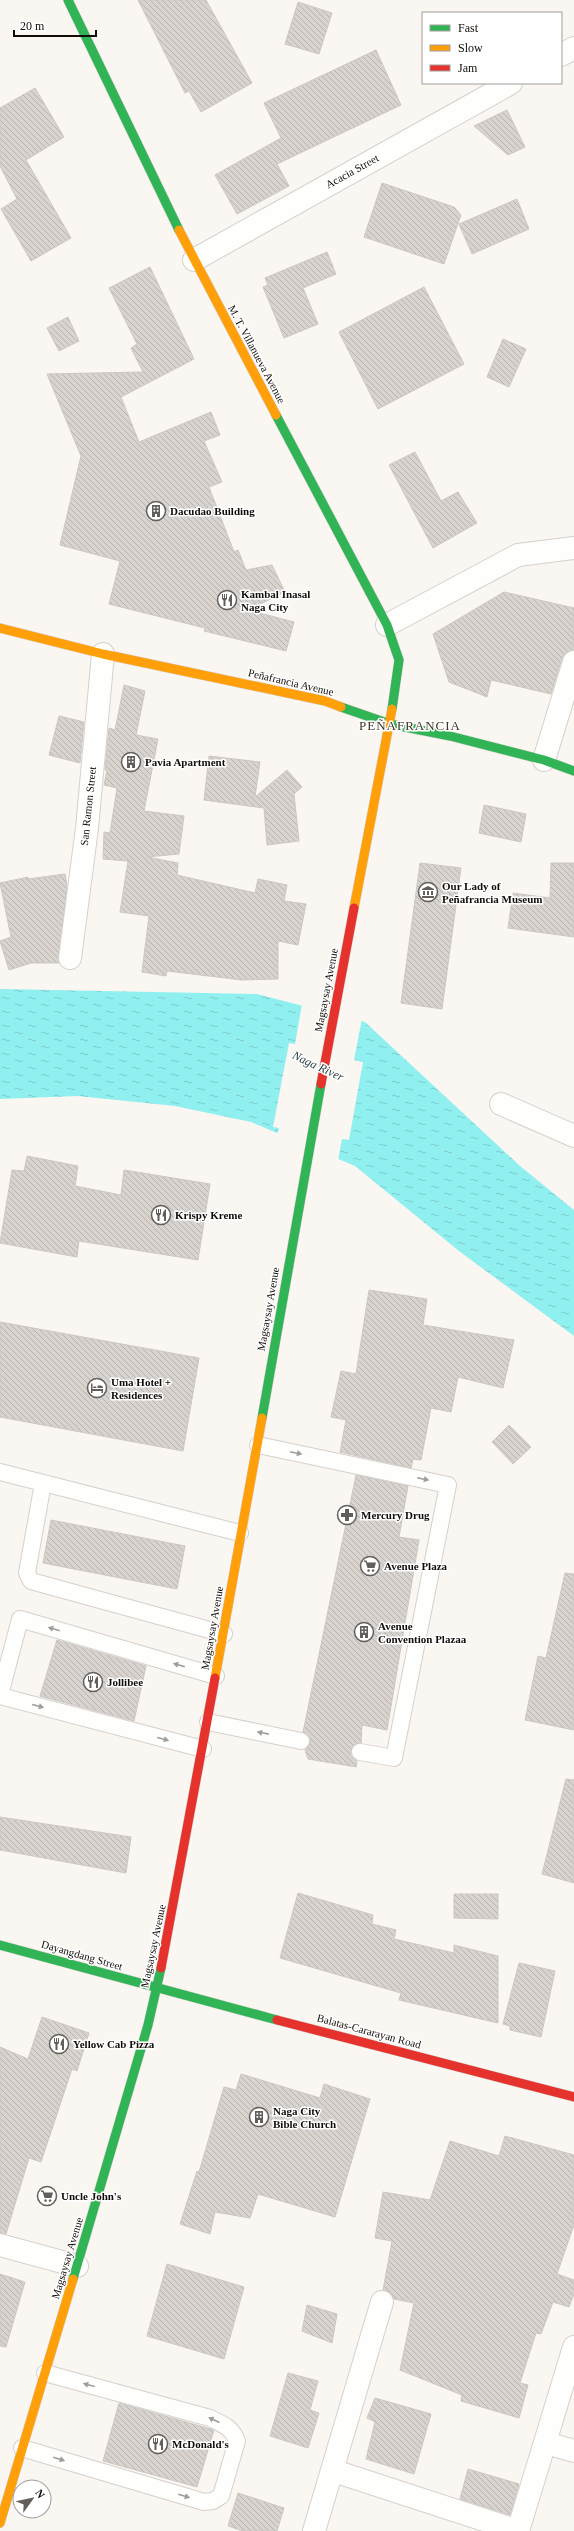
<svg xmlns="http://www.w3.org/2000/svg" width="574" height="2531" font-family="Georgia,serif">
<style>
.water{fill:url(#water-ripples)}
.pier{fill:#faf6f2}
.building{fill:url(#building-back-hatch);stroke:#cbc7c2}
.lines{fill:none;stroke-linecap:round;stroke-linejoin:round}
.lane-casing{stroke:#d5d1cc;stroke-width:18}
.street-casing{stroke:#d5d1cc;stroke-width:24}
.fast-casing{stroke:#d5d1cc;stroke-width:10}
.slow-casing{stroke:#d5d1cc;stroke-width:10}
.jam-casing{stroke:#d5d1cc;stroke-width:10}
.lane{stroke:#fefefd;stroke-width:16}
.street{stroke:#fefefd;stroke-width:22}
.fast{stroke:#30b455;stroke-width:9}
.slow{stroke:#ff9f0a;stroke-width:9}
.jam{stroke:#e5322d;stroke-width:9}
.oneway{fill:#9f9d9b}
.labels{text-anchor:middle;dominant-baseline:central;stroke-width:3;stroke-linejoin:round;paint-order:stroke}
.street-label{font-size:11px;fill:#110c08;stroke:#fff}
.poi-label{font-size:11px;font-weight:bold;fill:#110c08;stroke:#fff;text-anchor:start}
.water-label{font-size:12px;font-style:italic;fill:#1f3737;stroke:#fff}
.quarter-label{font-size:13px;letter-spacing:1px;fill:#3e3328;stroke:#fff}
</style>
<defs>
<pattern id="water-ripples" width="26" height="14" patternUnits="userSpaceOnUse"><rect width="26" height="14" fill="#90efef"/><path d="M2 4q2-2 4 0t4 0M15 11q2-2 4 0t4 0" fill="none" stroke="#7bcccb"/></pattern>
<pattern id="building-back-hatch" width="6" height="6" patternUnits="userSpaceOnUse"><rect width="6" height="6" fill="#d8d3cf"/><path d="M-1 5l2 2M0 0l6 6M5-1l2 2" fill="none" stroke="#b8b4b0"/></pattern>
</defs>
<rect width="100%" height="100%" fill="#faf6f2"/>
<path class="water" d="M 0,989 L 257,994 L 365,1022 L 520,1166 L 574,1210 L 574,1336 L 459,1251 L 355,1166 L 251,1122 L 175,1106 L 78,1096 L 0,1099 Z"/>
<path class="pier" d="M 302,1004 L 362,1019 L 354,1060 L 363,1062 L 349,1140 L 342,1139 L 338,1161 L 277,1135 L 279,1128 L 273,1127 L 289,1043 L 295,1044 Z"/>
<g class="building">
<path d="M 138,0 L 206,0 L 252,83 L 201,112 L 189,91 L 185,93 Z"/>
<path d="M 298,2 L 332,13 L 319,54 L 285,44 Z"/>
<path d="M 376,50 L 401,105 L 277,164 L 289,186 L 237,214 L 215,175 L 281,138 L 264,103 Z"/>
<path d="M 35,88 L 64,137 L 26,160 L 71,238 L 31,261 L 1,209 L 17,199 L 0,166 L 0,108 Z"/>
<path d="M 507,110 L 525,147 L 508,155 L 474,126 Z"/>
<path d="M 382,183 L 454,207 L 461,215 L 444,264 L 364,237 Z"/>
<path d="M 517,199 L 529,229 L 472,254 L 459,224 Z"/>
<path d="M 327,252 L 336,274 L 303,288 L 318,324 L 284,338 L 263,287 L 268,285 L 265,278 Z"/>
<path d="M 150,267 L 194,359 L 121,397 L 139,442 L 211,412 L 220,435 L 204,441 L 222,482 L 209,487 L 234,552 L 238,550 L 246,570 L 272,565 L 285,592 L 248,610 L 294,622 L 286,651 L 204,631 L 205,628 L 109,604 L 120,561 L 60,545 L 81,456 L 47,374 L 143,372 L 131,348 L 137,344 L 109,288 Z"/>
<path d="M 424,287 L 464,364 L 378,409 L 339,332 Z"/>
<path d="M 68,317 L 79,341 L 59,351 L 47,328 Z"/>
<path d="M 503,339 L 526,349 L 509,387 L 487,377 Z"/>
<path d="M 415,452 L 441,501 L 458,492 L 477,523 L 433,548 L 389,465 Z"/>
<path d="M 504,592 L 574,608 L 574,650 L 566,653 L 562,658 L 551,694 L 491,680 L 487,697 L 449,682 L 433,634 Z"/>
<path d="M 124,685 L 145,691 L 136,735 L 158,739 L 144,811 L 184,816 L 179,854 L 147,857 L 178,863 L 177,875 L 255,893 L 258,879 L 287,885 L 284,901 L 306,904 L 298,945 L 278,941 L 278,979 L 242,980 L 167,971 L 166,976 L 142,972 L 149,916 L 120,912 L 128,861 L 103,859 L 104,832 L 110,833 L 117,788 L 104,785 L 107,770 L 105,770 L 109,728 L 115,730 Z"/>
<path d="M 59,716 L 84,722 L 80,763 L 49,755 Z"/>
<path d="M 209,756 L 260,762 L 255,797 L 287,770 L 302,787 L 294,794 L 299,841 L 267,845 L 264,808 L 204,800 Z"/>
<path d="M 484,805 L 526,814 L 521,842 L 479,833 Z"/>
<path d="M 420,863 L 461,868 L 442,1009 L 401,1003 Z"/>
<path d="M 551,863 L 574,863 L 574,937 L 508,928 L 513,893 L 550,898 Z"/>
<path d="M 65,874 L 67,886 L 59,963 L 31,963 L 9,970 L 0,941 L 11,937 L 0,883 L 28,877 L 28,879 Z"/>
<path d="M 27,1156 L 78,1166 L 75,1186 L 121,1195 L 124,1170 L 210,1184 L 198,1260 L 79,1241 L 77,1257 L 0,1243 L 12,1170 L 24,1171 Z"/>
<path d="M 369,1290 L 427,1299 L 423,1325 L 514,1340 L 503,1388 L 458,1377 L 451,1412 L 431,1408 L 421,1460 L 413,1459 L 411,1468 L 340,1452 L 346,1420 L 331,1417 L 341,1371 L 356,1374 Z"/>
<path d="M 0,1322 L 199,1358 L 183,1451 L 0,1417 Z"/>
<path d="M 509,1425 L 531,1447 L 513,1464 L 492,1442 Z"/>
<path d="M 356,1475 L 408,1486 L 399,1537 L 419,1540 L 387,1730 L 362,1725 L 361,1743 L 353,1746 L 351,1751 L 351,1756 L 357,1761 L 356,1767 L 308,1759 L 305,1750 L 310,1743 L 310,1738 L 303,1732 Z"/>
<path d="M 51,1520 L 185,1546 L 177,1589 L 43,1563 Z"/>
<path d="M 565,1573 L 574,1574 L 574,1730 L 525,1720 L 538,1656 L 546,1658 Z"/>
<path d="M 57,1640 L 146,1666 L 134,1721 L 40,1696 Z"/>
<path d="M 566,1779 L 574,1780 L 574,1883 L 542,1874 Z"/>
<path d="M 0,1817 L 131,1837 L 126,1873 L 0,1850 Z"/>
<path d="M 298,1893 L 373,1915 L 372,1924 L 396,1930 L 394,1939 L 454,1953 L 454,1945 L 498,1956 L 498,2023 L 399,2000 L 401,1993 L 280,1958 Z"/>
<path d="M 454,1894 L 498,1894 L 498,1919 L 454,1918 Z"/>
<path d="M 519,1963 L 555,1971 L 541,2037 L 510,2030 L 510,2026 L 503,2024 Z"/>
<path d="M 42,2017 L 89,2033 L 77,2071 L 72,2069 L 41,2162 L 29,2158 L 6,2234 L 0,2233 L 0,2047 L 28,2059 Z"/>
<path d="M 241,2074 L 320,2098 L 324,2084 L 370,2099 L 335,2217 L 258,2194 L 250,2218 L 215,2212 L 210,2234 L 180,2224 L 197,2171 L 199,2172 L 224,2087 L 236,2090 Z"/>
<path d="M 505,2136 L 574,2155 L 574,2225 L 557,2274 L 574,2280 L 574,2294 L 569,2307 L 553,2302 L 541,2334 L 536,2333 L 520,2383 L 528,2385 L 519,2418 L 461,2401 L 462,2395 L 400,2370 L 414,2303 L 394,2299 L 391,2293 L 383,2290 L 392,2241 L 375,2238 L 383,2192 L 430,2200 L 450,2141 L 499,2156 Z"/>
<path d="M 167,2264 L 244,2287 L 224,2359 L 147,2336 Z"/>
<path d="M 0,2274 L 25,2282 L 6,2347 L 0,2346 Z"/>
<path d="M 307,2305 L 337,2314 L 332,2343 L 302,2331 Z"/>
<path d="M 288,2373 L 318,2381 L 310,2410 L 319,2413 L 308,2448 L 270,2436 Z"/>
<path d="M 375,2398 L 431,2414 L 414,2474 L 366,2459 L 375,2422 L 367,2418 Z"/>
<path d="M 119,2403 L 214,2430 L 197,2487 L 103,2461 Z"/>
<path d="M 468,2469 L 519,2484 L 510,2515 L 460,2499 Z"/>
<path d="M 238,2493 L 284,2508 L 277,2531 L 243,2531 L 228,2526 Z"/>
</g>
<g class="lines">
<g class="lane-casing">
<g id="lane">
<path d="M 258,1445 L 448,1485 L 394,1758 L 360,1752"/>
<path d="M 0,1472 L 240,1533"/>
<path d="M 43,1483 L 27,1573 L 31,1581 L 224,1634"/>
<path d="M 0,1695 L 20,1619 L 216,1676"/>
<path d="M 0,1696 L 203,1749"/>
<path d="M 208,1722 L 301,1741"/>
<path d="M 22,2448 L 204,2502 L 213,2501 L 221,2496 L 237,2441 C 232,2427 222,2424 210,2418 L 45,2373"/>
</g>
</g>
<g class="street-casing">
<g id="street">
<path d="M 561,55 L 574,48"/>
<path d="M 194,260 L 511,83"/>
<path d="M 387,625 L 518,555 L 574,548"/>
<path d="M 544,760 L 574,662"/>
<path d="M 70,958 L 87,828 L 103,654"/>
<path d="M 501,1104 L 574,1136"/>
<path d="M 0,2245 L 77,2266"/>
<path d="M 546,2443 L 574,2451"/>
<path d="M 334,2471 L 518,2531"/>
<path d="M 314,2531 L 382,2302"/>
<path d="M 518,2531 L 574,2347"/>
</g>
</g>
<g class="fast-casing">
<g id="fast">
<path d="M 68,0 L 179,230"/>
<path d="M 276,415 L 387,625 L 399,660 L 392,709"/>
<path d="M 341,707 L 390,724 L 450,736 L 544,760 L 574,771"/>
<path d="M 262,1418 L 321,1084"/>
<path d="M 0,1945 L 277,2020"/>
<path d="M 73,2279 L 148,2025 L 161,1968"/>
</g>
</g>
<g class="slow-casing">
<g id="slow">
<path d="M 179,230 L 276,415"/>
<path d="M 0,628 L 103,654 L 325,701 L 341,707"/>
<path d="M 354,908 L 392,709"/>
<path d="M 215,1678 L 262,1418"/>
<path d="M 0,2523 L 73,2279"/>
</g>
</g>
<g class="jam-casing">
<g id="jam">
<path d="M 321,1084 L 354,908"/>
<path d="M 161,1968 L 215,1678"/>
<path d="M 277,2020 L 574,2097"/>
</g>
</g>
<use href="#lane" class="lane"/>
<use href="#street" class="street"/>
<use href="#fast" class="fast"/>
<use href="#slow" class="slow"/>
<use href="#jam" class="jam"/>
</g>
<defs><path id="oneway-solid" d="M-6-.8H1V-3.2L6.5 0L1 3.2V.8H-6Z"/></defs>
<g class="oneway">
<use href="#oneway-solid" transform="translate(296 1453) rotate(12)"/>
<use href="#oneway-solid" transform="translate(423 1479) rotate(12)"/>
<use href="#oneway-solid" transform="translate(54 1629) rotate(-164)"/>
<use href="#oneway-solid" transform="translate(179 1665) rotate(-164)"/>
<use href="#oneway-solid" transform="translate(38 1706) rotate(15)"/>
<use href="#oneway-solid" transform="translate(263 1733) rotate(-169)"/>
<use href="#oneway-solid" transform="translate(163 1739) rotate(15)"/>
<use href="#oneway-solid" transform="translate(89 2385) rotate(-165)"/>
<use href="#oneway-solid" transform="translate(214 2420) rotate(-156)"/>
<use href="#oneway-solid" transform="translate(59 2459) rotate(17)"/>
<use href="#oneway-solid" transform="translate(184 2496) rotate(16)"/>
</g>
<defs>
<g id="building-ring" transform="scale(1)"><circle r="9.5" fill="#fff" stroke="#635e5a" stroke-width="1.5"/><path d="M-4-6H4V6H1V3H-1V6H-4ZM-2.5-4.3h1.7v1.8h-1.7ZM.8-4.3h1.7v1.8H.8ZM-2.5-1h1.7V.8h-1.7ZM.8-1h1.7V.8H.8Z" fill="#635e5a"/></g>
<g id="restaurant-ring" transform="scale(1)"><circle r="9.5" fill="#fff" stroke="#635e5a" stroke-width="1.5"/><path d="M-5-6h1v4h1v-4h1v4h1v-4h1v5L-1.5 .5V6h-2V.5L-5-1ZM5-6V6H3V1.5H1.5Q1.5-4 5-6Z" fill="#635e5a"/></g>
<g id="museum-ring" transform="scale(1)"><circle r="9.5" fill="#fff" stroke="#635e5a" stroke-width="1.5"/><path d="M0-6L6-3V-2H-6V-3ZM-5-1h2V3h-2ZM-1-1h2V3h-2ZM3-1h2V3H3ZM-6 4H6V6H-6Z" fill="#635e5a"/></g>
<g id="hotel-ring" transform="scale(1)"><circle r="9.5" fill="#fff" stroke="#635e5a" stroke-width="1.5"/><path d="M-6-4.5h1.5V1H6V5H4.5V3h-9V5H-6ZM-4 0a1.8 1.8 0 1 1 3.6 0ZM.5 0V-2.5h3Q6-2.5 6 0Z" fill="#635e5a"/></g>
<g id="pharmacy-ring" transform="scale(1)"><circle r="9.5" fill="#fff" stroke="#635e5a" stroke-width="1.5"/><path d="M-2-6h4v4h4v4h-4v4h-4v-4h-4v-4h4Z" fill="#635e5a"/></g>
<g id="supermarket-ring" transform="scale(1)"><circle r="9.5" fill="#fff" stroke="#635e5a" stroke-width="1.5"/><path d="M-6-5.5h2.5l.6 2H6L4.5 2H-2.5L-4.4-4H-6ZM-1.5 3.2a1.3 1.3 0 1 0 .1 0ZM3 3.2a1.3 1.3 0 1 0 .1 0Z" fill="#635e5a"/></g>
</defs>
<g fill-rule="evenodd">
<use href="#building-ring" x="156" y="511"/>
<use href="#restaurant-ring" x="227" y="600"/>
<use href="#building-ring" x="131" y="762"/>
<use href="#museum-ring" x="428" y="892"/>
<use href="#restaurant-ring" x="161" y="1215"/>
<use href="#hotel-ring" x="97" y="1388"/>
<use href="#pharmacy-ring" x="347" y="1515"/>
<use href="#supermarket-ring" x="370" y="1566"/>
<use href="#building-ring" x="364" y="1632"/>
<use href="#restaurant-ring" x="93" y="1682"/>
<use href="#restaurant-ring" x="59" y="2044"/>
<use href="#building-ring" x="259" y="2117"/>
<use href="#supermarket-ring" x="47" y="2196"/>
<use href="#restaurant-ring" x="158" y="2444"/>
</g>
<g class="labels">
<g class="street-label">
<text transform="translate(352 171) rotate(-29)">Acacia Street</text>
<text transform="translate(257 354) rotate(62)">M. T. Villanueva Avenue</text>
<text transform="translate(291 682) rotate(13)">Peñafrancia Avenue</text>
<text transform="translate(88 806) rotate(-84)">San Ramon Street</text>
<text transform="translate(326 990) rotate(-79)">Magsaysay Avenue</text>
<text transform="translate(268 1309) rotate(-80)">Magsaysay Avenue</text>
<text transform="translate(212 1628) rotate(-80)">Magsaysay Avenue</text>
<text transform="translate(153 1946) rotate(-78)">Magsaysay Avenue</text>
<text transform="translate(82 1955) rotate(16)">Dayangdang Street</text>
<text transform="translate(369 2031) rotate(15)">Balatas-Cararayan Road</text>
<text transform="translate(67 2258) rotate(-73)">Magsaysay Avenue</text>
</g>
<g class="poi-label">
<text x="170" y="511">Dacudao Building</text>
<text x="241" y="594">Kambal Inasal<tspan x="241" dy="13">Naga City</tspan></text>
<text x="145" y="762">Pavia Apartment</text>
<text x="442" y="886">Our Lady of<tspan x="442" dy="13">Peñafrancia Museum</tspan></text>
<text x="175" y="1215">Krispy Kreme</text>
<text x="111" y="1382">Uma Hotel +<tspan x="111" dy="13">Residences</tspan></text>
<text x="361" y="1515">Mercury Drug</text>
<text x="384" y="1566">Avenue Plaza</text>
<text x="378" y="1626">Avenue<tspan x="378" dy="13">Convention Plazaa</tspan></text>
<text x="107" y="1682">Jollibee</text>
<text x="73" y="2044">Yellow Cab Pizza</text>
<text x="273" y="2111">Naga City<tspan x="273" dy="13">Bible Church</tspan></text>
<text x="61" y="2196">Uncle John's</text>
<text x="172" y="2444">McDonald's</text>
</g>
<g class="water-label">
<text transform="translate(318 1066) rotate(25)">Naga River</text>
</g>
<g class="quarter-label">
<text x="410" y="725">PEÑAFRANCIA</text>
</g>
</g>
<rect x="422" y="12" width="140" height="72" fill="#ffffff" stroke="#a09e9c"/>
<rect x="430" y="25" width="20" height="6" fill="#30b455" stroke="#a09e9c"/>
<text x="458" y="32" font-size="12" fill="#110c08">Fast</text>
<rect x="430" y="45" width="20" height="6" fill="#ff9f0a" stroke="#a09e9c"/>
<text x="458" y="52" font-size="12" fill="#110c08">Slow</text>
<rect x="430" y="65" width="20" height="6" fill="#e5322d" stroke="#a09e9c"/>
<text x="458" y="72" font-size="12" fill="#110c08">Jam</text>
<g transform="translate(32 2499) rotate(57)"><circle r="19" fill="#ffffff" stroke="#a09e9c"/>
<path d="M0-3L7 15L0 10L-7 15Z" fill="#635e5a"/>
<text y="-6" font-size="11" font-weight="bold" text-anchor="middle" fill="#110c08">N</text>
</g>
<path d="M14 30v6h82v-6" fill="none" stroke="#110c08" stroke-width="2"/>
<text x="20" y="30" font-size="12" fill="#110c08" stroke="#ffffff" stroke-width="3" paint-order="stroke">20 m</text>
</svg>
